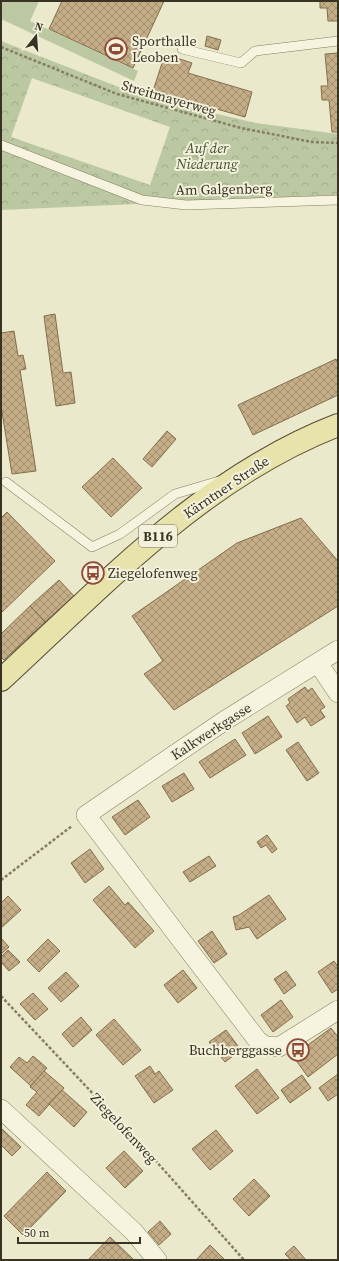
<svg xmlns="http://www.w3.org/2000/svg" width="339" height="1261" font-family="'Source Serif 4',serif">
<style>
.forest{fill:url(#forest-crowns);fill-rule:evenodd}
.green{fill:#bbc8a1}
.building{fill:url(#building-cross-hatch);stroke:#836e4a}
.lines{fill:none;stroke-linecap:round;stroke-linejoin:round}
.service-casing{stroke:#867e62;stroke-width:10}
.minor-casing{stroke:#867e62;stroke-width:20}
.primary-casing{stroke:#554b35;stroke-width:24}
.path{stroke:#867e62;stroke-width:2.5;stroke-dasharray:3 2;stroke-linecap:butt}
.service{stroke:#f6f4df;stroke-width:9}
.minor{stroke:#f6f4df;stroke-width:19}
.primary{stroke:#e8e3aa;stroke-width:22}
.labels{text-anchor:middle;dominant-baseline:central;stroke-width:4;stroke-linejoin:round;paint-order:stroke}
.shield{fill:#f3f1db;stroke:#716c5a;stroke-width:1}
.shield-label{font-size:13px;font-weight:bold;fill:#393323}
.poi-label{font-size:14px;fill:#393323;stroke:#f3f1db;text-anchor:start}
.street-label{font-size:14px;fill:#393323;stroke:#f3f1db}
.park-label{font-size:14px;font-style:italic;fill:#40532c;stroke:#f3f1db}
</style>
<defs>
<pattern id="forest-crowns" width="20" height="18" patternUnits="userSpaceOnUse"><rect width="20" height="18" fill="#bbc8a1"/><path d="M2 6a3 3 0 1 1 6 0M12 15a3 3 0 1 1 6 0" fill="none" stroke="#a2ac8a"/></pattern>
<pattern id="building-cross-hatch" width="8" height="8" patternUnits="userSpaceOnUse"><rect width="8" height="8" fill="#c5ae87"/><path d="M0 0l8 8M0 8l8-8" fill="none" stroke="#a18e6e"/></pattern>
</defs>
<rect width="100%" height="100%" fill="#ebe9cc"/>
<path class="forest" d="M 1,41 L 144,97 L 256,123 L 338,134 L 338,195 L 1,210 ZM 32,78 L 170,127 L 150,185 L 11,137 Z"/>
<path class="green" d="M 1,1 L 39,1 L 30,21 L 138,71 L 134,81 L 1,19 Z"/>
<g class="building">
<path d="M 62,1 L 164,1 L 133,68 L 49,29 Z"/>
<path d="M 320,1 L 338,1 L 338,21 L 328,21 L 327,8 L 320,8 Z"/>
<path d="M 207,36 L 221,40 L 218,50 L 205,46 Z"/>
<path d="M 338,53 L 338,132 L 332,132 L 329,100 L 322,100 L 321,86 L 328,86 L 325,54 Z"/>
<path d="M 165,54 L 192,63 L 188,73 L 252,92 L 245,117 L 153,91 Z"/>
<path d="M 55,314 L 63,373 L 71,372 L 75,403 L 56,406 L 44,316 Z"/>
<path d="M 14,331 L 18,356 L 23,355 L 26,369 L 20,370 L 36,471 L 12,474 L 1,406 L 1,333 Z"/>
<path d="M 336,359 L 338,364 L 338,395 L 253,435 L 238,405 Z"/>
<path d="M 167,431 L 176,439 L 152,467 L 143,459 Z"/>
<path d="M 113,458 L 142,488 L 111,517 L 82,487 Z"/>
<path d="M 7,512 L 55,561 L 1,613 L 1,518 Z"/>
<path d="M 301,518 L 338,561 L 338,606 L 174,710 L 144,674 L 163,661 L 132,616 L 237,543 Z"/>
<path d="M 59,580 L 74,596 L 45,622 L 30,606 Z"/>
<path d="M 30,606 L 45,622 L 4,660 L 1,657 L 1,634 Z"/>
<path d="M 305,687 L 308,691 L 312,688 L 325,707 L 320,710 L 325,717 L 311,726 L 305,717 L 297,723 L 286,706 L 290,703 L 288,699 Z"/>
<path d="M 268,716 L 282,737 L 255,754 L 242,733 Z"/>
<path d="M 235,739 L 246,755 L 210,778 L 199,762 Z"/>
<path d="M 298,742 L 319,773 L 307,781 L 286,750 Z"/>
<path d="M 184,773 L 194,789 L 172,802 L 162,786 Z"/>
<path d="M 138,800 L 150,817 L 125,835 L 112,817 Z"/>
<path d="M 267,835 L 277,849 L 272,853 L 266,845 L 261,848 L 257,842 Z"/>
<path d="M 90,849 L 104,869 L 85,883 L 71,863 Z"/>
<path d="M 209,856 L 216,866 L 190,882 L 183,872 Z"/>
<path d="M 109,886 L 125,905 L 128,902 L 154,931 L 135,948 L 93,900 Z"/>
<path d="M 269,895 L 286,919 L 257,939 L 249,927 L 236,930 L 233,917 L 239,915 Z"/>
<path d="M 8,896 L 21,910 L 1,928 L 1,903 Z"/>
<path d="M 212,931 L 227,954 L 214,963 L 198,941 Z"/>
<path d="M 1,938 L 9,947 L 1,954 Z"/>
<path d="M 48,939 L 60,951 L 39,972 L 27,960 Z"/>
<path d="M 8,950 L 20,962 L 9,971 L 1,962 L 1,957 Z"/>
<path d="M 334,961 L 338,967 L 338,989 L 332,993 L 318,972 Z"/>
<path d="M 183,970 L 197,988 L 178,1003 L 164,985 Z"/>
<path d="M 286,971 L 296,985 L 284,994 L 274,979 Z"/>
<path d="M 66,972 L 79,986 L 61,1002 L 48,988 Z"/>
<path d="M 33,993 L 48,1009 L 35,1020 L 20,1004 Z"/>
<path d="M 281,1000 L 293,1017 L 273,1032 L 261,1015 Z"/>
<path d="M 81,1017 L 92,1030 L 73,1047 L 62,1034 Z"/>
<path d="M 114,1019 L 141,1050 L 123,1065 L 96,1035 Z"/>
<path d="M 331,1028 L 338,1037 L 338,1054 L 308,1077 L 293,1056 Z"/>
<path d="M 226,1030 L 241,1050 L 225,1062 L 209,1042 Z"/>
<path d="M 33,1056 L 47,1068 L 31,1086 L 10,1067 L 19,1057 L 27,1063 Z"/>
<path d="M 150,1066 L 155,1074 L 159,1071 L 173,1090 L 154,1103 L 135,1076 Z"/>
<path d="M 257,1069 L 279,1098 L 257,1114 L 235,1086 Z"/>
<path d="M 44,1071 L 64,1088 L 39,1116 L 26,1105 L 37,1092 L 30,1087 Z"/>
<path d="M 338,1074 L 338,1094 L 328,1101 L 319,1088 Z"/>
<path d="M 302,1075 L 311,1088 L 290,1103 L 281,1090 Z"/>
<path d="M 62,1090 L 87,1112 L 74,1127 L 49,1104 Z"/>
<path d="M 1,1128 L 21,1147 L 12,1156 L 1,1145 Z"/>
<path d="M 216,1130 L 233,1151 L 210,1170 L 192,1149 Z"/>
<path d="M 124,1151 L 143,1171 L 125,1188 L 106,1168 Z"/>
<path d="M 47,1172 L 66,1191 L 23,1235 L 4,1216 Z"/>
<path d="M 254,1179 L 270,1196 L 249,1216 L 233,1199 Z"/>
<path d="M 160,1221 L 171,1234 L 159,1245 L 148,1232 Z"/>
<path d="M 110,1237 L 134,1260 L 88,1260 Z"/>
<path d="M 210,1245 L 225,1260 L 196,1260 Z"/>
<path d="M 294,1246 L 306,1260 L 291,1260 L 285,1254 Z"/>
</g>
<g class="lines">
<g class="service-casing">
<g id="service">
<path d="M 182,49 L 241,63 L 255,51 L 338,41"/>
<path d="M 1,145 L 142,200 L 186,205 L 338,200"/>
<path d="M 6,482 L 92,547 L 120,534 L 175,494 L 219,481"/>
</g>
</g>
<g class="minor-casing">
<g id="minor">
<path d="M 338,650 L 224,721 L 86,815 L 258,1041 L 266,1046 L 279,1047 L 338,1010"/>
<path d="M 318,663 L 338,693"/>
<path d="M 1,1109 L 134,1232 L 157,1260"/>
</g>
</g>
<g class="primary-casing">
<path id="primary" d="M 1,680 C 104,585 205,476 338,425"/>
</g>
<g class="path">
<path d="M 1,47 L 117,94 L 241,128 L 312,142 L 338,143"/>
<path d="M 1,163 L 2,163"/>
<path d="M 1,880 L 72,826"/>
<path d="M 1,996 L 147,1151 L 244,1260"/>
</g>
<use href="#service" class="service"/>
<use href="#minor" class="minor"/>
<use href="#primary" class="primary"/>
</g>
<defs>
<g id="stadium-ring" transform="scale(1.15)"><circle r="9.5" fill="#f3f1db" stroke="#8f4b38" stroke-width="1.5"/><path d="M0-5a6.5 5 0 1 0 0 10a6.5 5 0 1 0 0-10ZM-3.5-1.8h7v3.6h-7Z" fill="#8f4b38"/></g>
<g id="bus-ring" transform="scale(1.15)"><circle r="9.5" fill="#f3f1db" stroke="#8f4b38" stroke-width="1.5"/><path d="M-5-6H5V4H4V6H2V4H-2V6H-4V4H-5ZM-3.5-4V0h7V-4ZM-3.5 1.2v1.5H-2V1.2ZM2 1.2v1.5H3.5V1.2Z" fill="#8f4b38"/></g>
</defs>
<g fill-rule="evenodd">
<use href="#stadium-ring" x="116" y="49"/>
<use href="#bus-ring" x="93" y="573"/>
<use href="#bus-ring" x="298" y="1050"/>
</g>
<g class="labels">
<rect class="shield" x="139" y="525" width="38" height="22" rx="3"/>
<g class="shield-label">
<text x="158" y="536">B116</text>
</g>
<g class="poi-label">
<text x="132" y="41">Sporthalle<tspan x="132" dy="16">Leoben</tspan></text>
<text x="108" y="573">Ziegelofenweg</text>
<text x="282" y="1050" text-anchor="end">Buchberggasse</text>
</g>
<g class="street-label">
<text transform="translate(169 98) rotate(16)">Streitmayerweg</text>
<text transform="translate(224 189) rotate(-1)">Am Galgenberg</text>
<text transform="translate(226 487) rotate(-34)">Kärntner Straße</text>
<text transform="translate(211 731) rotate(-33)">Kalkwerkgasse</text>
<text transform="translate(124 1128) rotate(47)">Ziegelofenweg</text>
</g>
<g class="park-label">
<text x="207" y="148">Auf der<tspan x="207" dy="16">Niederung</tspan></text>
</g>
</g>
<rect width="339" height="1261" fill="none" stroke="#393323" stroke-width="4"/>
<g transform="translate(36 36) rotate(17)" stroke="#f3f1db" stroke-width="3" paint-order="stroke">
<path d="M0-3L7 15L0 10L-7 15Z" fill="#393323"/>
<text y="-6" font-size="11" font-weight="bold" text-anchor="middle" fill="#393323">N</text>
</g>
<path d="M18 1237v6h122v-6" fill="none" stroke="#393323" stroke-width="2"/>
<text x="24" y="1237" font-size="12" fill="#393323" stroke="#f3f1db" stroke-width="3" paint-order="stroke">50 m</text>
</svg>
